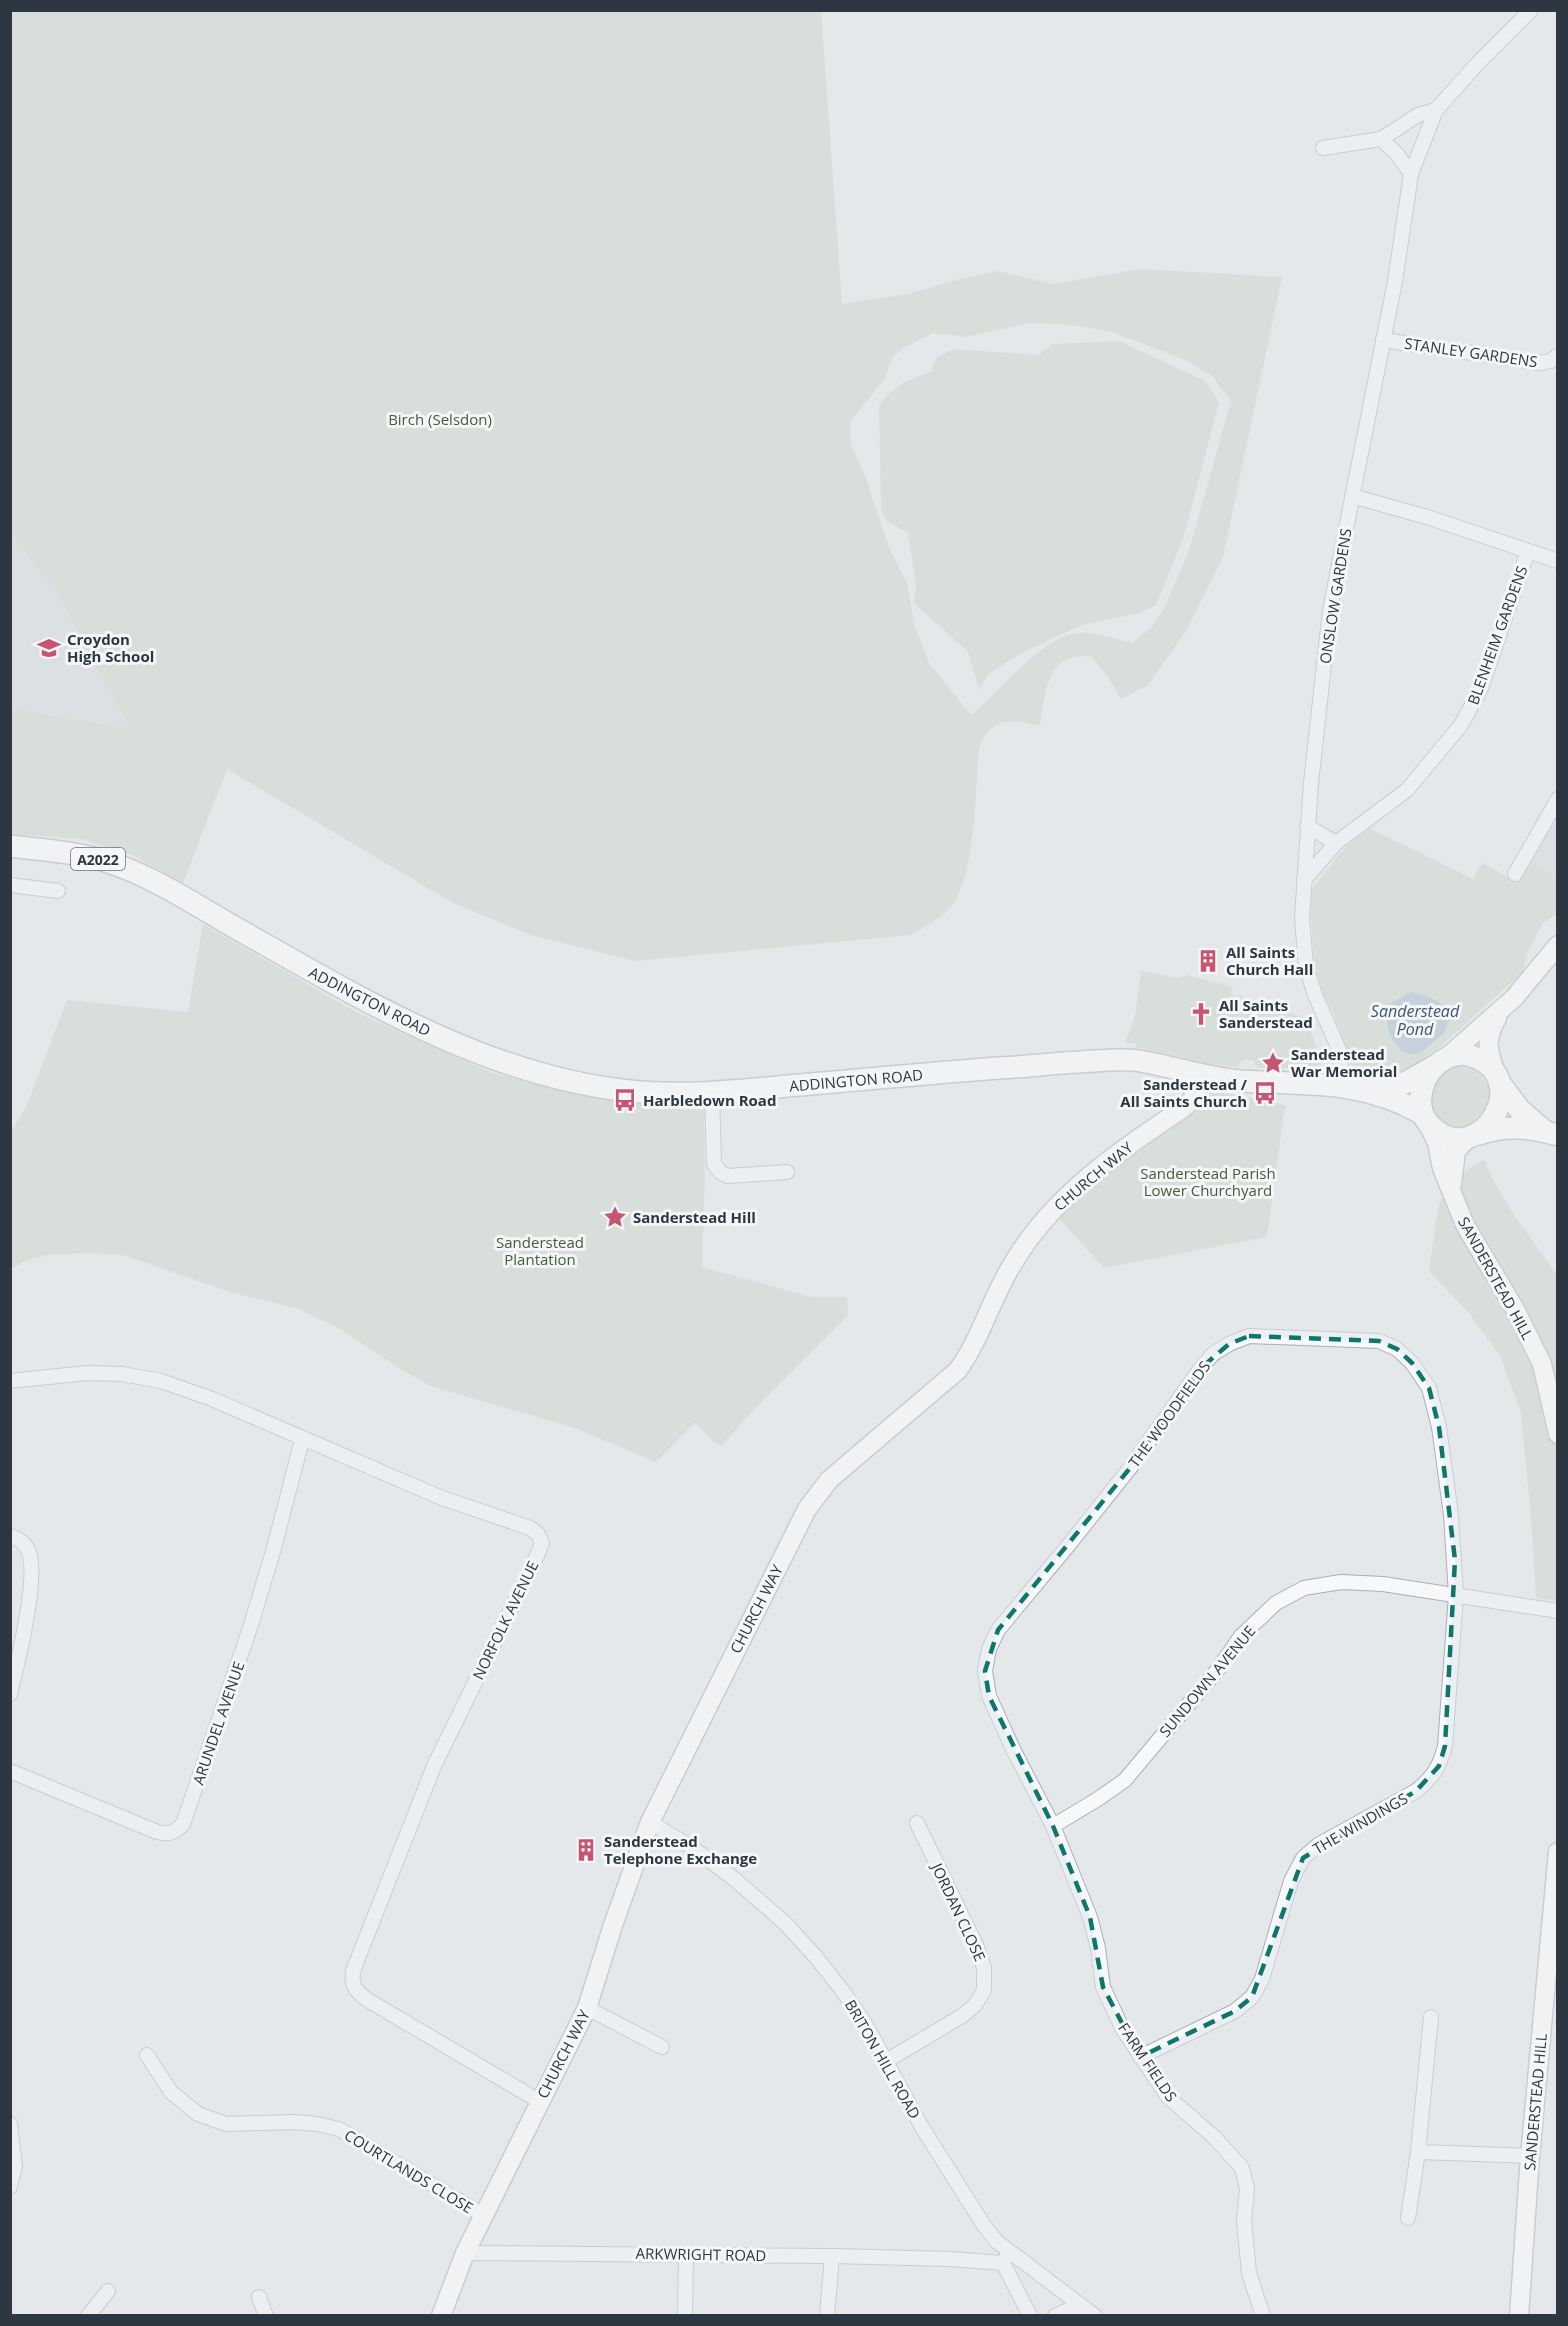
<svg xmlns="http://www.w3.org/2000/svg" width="1568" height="2326" font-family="'Open Sans',sans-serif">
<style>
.built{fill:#d3d7dd}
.green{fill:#cbd4c6;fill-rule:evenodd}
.water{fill:#a3b8c8}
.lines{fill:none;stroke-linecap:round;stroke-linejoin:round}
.street-casing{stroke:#a9afb5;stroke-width:16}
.secondary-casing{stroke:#a9afb5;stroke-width:21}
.primary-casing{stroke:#a5adb6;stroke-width:24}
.street{stroke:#f7f8f9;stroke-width:14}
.secondary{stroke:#fff;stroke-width:18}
.primary{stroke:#fff;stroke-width:21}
.marked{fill:none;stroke:#0f766e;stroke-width:4.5;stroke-dasharray:12 8;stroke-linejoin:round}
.labels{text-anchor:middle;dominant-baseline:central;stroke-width:6;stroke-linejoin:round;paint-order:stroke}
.shield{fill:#f4f6f8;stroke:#697079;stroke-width:1.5}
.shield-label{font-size:14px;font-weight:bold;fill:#2d3742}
.street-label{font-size:15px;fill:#2d3742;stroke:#f4f6f8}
.park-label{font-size:15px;fill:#455d3b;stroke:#f4f6f8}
.poi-label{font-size:15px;font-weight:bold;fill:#2d3742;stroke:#f4f6f8;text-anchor:start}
.water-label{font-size:16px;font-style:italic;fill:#3a5973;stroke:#f4f6f8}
</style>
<rect width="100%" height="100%" fill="#e4e8eb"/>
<g class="built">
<path d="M 10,538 L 20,546 L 54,588 L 131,728 L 11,708 Z"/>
<path d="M 1557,809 L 1557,877 L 1529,861 Z"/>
</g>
<g class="green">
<path d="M 11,10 L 821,11 L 842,304 L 907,294 L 964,278 L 998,271 L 1053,284 L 1141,269 L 1282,277 L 1223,557 L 1186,631 L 1148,685 L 1121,699 L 1108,677 L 1092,657 C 1046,650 1046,691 1040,725 C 1011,721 992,715 979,747 C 975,788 977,885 946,912 C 936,921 922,928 911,935 L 635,961 L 531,935 L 453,903 L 227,769 L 183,883 L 132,855 L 81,839 L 11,834 L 11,708 L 130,728 L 54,588 L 20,546 L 11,538 ZM 1030,323 L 1072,325 L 1109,331 L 1186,360 L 1212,376 L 1231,401 L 1190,547 L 1165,607 L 1150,629 L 1132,643 C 1116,639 1094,631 1077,633 C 1040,638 1000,692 971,715 L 929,663 L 915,627 L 907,583 L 888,545 L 865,475 L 851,445 L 850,422 L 885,378 L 893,356 L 905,347 L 933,333 L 966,337 Z"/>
<path d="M 1119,341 L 1205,381 L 1219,402 L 1184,536 L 1156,605 L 1140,613 L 1082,625 L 1025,651 L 988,674 L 979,690 L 968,652 L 914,603 L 916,585 L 908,533 L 886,520 L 881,508 L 879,405 C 895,385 906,380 931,372 L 936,358 L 954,349 L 1038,355 L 1053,344 Z"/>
<path d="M 1369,828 L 1473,879 L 1482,863 L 1517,882 L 1529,861 L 1557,877 L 1557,914 L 1543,923 L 1527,953 L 1523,972 L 1443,1044 L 1414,1065 L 1395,1075 L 1377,1079 L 1355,1079 L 1350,1057 L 1333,1013 L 1322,991 L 1314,962 L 1309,892 L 1343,850 Z"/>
<path d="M 203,924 L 356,1012 L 490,1072 L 575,1094 L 630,1103 L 671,1107 L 704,1106 L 705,1174 L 702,1267 L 811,1297 L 847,1297 L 848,1315 L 758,1405 L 721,1446 L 714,1442 L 695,1422 L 656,1462 L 572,1427 L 430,1386 L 399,1368 L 340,1329 L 299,1309 L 230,1292 L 123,1255 L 88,1253 L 47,1255 L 25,1261 L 11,1269 L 11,1131 L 26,1108 L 67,1000 L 188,1012 Z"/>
<path d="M 1141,970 L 1176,978 L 1187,975 L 1233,987 L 1231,993 L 1238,997 L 1240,995 L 1254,1003 L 1307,1018 L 1323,1071 L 1304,1068 L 1258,1068 L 1252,1060 C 1244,1059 1241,1060 1237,1067 L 1211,1064 L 1136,1047 L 1137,1043 L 1125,1043 L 1135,1016 Z"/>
<circle cx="1460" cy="1097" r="30"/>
<path d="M 1210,1090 L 1285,1105 L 1267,1237 L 1104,1268 L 1059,1218 L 1107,1172 L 1149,1140 L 1199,1109 Z"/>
<path d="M 1484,1159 L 1493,1179 L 1512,1212 L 1557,1275 L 1557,1601 L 1536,1598 L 1531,1518 L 1521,1413 L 1500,1356 L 1468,1312 L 1429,1271 L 1439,1202 L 1463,1173 Z"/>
</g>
<path class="water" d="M 1410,992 C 1426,994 1442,1001 1452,1014 L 1444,1033 L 1419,1054 C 1415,1054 1408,1054 1404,1052 C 1389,1044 1383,1018 1390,1004 Z"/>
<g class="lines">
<g class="street-casing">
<g id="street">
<path d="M 1381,139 L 1397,154 L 1411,174"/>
<path d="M 1323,148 L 1381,139 L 1418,115 L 1436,110 L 1478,63 L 1531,10"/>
<path d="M 1383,340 L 1540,363 L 1551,361 L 1558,355"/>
<path d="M 1352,496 L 1427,517 L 1558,561"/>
<path d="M 1307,826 L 1336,843"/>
<path d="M 1515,874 L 1558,799"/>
<path d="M 1304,880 L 1336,843 L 1407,790 L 1461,725 L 1481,688 L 1528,551"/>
<path d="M 10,885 L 58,891"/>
<path d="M 1338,1085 L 1341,1069 L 1340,1052 L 1315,995 L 1306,967 L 1302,918 L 1311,783 L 1330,610 L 1395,281 L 1411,174 L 1436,110"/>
<path d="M 712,1092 L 714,1164 L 720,1172 L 728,1176 L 787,1172"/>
<path d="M 10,1381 L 87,1373 L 122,1374 L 161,1381 L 212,1399 L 442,1498 L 530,1528 L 538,1534 L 542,1543 L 537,1556 L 434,1766 L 353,1971 C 351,1985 355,1990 366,1999 L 539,2101"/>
<path d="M 10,1536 C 19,1539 24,1542 28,1550 C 40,1575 17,1665 10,1694"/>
<path d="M 10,1771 L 157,1832 C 169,1835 174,1833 183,1824 L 251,1625 L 274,1548 L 302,1440"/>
<path d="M 650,1822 L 694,1849 L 733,1878 L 785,1923 L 815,1956 L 842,1990 L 866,2025 L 923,2129 L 983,2224 L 996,2241 L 1095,2316"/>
<path d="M 1053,1826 L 1098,1799 L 1125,1780 L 1219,1668 L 1241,1636 L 1276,1603 L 1304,1588 L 1341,1582 L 1383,1584 L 1558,1611"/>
<path d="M 587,2008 L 662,2047"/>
<path d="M 147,2055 L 171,2092 L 198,2114 L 226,2124 L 294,2122 L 317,2124 L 339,2129 L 483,2215"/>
<path d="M 1140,2057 L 1235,2011 L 1252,1997 L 1262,1979 L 1291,1881 L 1303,1858 L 1318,1845 L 1416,1791 C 1434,1776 1439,1768 1445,1746 L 1456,1595 L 1451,1515 L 1439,1427 L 1429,1388 L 1412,1363 L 1397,1349 L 1379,1341 L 1249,1336 L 1229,1344 L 1213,1354 L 1201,1368 L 1130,1468 L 1067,1547 L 998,1630 L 989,1649 L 985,1671 L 989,1696 L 1014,1751 L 1053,1826 L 1090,1917 L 1098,1948 L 1103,1987 L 1122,2028 L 1168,2097 L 1214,2137 L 1242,2168 L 1247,2189 L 1244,2221 L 1249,2273 L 1263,2316"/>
<path d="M 886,2061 L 962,2016 L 975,2005 L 984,1990 L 984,1968 L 976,1945 L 917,1823"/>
<path d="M 10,2124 L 15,2166 L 10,2187"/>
<path d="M 1418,2152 L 1530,2156"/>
<path d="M 1408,2218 L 1418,2152 L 1431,2017"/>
<path d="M 465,2253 L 832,2256 L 950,2259 L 1003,2263"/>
<path d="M 1008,2255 L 1003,2263 L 1030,2316"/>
<path d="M 259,2297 L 266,2316"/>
<path d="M 88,2316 L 108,2291"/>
<path d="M 685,2316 L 686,2254"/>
<path d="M 827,2316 L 832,2256"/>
<path d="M 1055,2316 L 1072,2308 L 1083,2307"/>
</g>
</g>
<g class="secondary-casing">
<g id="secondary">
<path d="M 1446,1058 L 1514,998 L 1558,945"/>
<path d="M 1496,1074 C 1488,1050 1484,1041 1497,1018"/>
<path d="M 1427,1122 L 1437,1143 L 1442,1168 L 1465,1225 L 1516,1311 L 1542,1364 L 1558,1434"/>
<path d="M 1452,1184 L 1456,1151 L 1469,1137"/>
<path d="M 441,2316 L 465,2253 L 587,2008 L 613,1925 L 650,1822 L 807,1509 L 829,1480 L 958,1370 C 981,1338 991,1299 1012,1265 C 1052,1196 1118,1152 1182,1109 L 1192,1100 L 1201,1076"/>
<path d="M 1519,2316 L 1530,2156 L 1558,1852"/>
</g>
</g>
<g class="primary-casing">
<g id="primary">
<path d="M 10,846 C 42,850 75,852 105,861 C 152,875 200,908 243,932 C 363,1000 490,1077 630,1091 C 687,1097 744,1090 800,1085 C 867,1079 933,1073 999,1068 C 1026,1067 1053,1063 1080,1062 C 1099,1061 1121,1058 1140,1061 C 1174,1067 1206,1078 1241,1081 C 1307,1085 1360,1079 1421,1113"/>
<path d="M 1463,1054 C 1543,1070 1479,1176 1430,1125 C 1412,1106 1422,1071 1445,1059 C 1450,1056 1457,1055 1463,1054 Z"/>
<path d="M 1499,1082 L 1519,1109 L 1544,1131"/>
<path d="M 1371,1088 L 1405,1083 L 1431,1068"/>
<path d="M 1479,1134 C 1507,1125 1530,1127 1558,1135"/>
</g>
</g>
<use href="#street" class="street"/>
<use href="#secondary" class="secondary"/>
<use href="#primary" class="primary"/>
</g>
<path d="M0 0H1568V2326H0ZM 1249,1336 L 1379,1341 L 1397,1349 L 1412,1363 L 1429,1388 L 1439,1427 L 1455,1560 L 1445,1746 L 1439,1766 L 1416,1791 L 1303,1858 L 1252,1997 L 1235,2011 L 1140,2057 L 1103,1987 L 1090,1917 L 1053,1826 L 989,1696 L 985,1671 L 998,1630 L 1130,1468 L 1201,1368 L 1229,1344 Z" fill="#e4e8eb" fill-opacity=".55" fill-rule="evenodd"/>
<path class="marked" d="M 1249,1336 L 1379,1341 L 1397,1349 L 1412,1363 L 1429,1388 L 1439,1427 L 1455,1560 L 1445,1746 L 1439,1766 L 1416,1791 L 1303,1858 L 1252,1997 L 1235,2011 L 1140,2057 L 1103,1987 L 1090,1917 L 1053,1826 L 989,1696 L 985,1671 L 998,1630 L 1130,1468 L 1201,1368 L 1229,1344 Z"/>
<defs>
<g id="school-bare" transform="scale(1.8)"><path d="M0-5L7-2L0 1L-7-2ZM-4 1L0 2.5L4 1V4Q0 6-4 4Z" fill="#c55571" stroke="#f4f6f8" stroke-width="2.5" paint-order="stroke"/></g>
<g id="building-bare" transform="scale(1.8)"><path d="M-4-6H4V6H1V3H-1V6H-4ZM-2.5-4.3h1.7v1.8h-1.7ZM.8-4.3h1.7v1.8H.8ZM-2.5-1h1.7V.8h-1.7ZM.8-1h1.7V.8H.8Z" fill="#c55571" stroke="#f4f6f8" stroke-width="2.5" paint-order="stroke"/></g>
<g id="church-bare" transform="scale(1.8)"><path d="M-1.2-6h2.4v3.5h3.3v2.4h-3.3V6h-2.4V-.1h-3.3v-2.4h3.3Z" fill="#c55571" stroke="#f4f6f8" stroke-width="2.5" paint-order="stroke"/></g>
<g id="sight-bare" transform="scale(1.8)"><path d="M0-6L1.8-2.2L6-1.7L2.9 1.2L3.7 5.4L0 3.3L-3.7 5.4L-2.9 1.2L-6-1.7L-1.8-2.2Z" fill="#c55571" stroke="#f4f6f8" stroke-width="2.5" paint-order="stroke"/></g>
<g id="bus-bare" transform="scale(1.8)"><path d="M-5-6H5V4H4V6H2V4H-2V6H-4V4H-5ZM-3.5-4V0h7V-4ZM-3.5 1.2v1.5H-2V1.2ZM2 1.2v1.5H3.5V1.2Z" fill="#c55571" stroke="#f4f6f8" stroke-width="2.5" paint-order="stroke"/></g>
</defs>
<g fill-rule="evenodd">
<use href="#school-bare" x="49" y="648"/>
<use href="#building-bare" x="1208" y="961"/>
<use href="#church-bare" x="1201" y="1014"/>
<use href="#sight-bare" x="1273" y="1063"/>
<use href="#bus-bare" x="1265" y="1093"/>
<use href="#bus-bare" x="625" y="1100"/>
<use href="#sight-bare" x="615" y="1217"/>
<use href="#building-bare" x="586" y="1850"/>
</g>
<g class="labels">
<rect class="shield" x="71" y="848" width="54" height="22" rx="4.5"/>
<g class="shield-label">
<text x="98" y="859">A2022</text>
</g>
<g class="street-label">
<text transform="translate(1471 352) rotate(8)">STANLEY GARDENS</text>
<text transform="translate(1335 596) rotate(-81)">ONSLOW GARDENS</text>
<text transform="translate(1497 635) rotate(-70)">BLENHEIM GARDENS</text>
<text transform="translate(370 1001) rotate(27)">ADDINGTON ROAD</text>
<text transform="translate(856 1080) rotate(-5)">ADDINGTON ROAD</text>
<text transform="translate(1093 1176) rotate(-40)">CHURCH WAY</text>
<text transform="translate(1496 1278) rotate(61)">SANDERSTEAD HILL</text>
<text transform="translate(1169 1414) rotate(-54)">THE WOODFIELDS</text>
<text transform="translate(756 1609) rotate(-63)">CHURCH WAY</text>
<text transform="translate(505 1620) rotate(-64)">NORFOLK AVENUE</text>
<text transform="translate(1207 1681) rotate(-50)">SUNDOWN AVENUE</text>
<text transform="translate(218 1723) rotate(-71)">ARUNDEL AVENUE</text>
<text transform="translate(1360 1823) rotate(-30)">THE WINDINGS</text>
<text transform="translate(959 1912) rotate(65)">JORDAN CLOSE</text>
<text transform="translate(563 2054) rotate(-63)">CHURCH WAY</text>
<text transform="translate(883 2059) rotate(60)">BRITON HILL ROAD</text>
<text transform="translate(1148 2062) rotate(56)">FARM FIELDS</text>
<text transform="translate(1535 2102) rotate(-85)">SANDERSTEAD HILL</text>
<text transform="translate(409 2171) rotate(31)">COURTLANDS CLOSE</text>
<text transform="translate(701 2254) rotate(1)">ARKWRIGHT ROAD</text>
</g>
<g class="park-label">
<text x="440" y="419">Birch (Selsdon)</text>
<text x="1208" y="1173">Sanderstead Parish<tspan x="1208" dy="17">Lower Churchyard</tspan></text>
<text x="540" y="1242">Sanderstead<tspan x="540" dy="17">Plantation</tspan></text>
</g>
<g class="poi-label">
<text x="67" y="639">Croydon<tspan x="67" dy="17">High School</tspan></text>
<text x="1226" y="952">All Saints<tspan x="1226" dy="17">Church Hall</tspan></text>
<text x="1219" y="1005">All Saints<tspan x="1219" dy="17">Sanderstead</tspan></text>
<text x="1291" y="1054">Sanderstead<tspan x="1291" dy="17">War Memorial</tspan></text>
<text x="1247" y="1084" text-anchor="end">Sanderstead /<tspan x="1247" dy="17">All Saints Church</tspan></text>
<text x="643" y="1100">Harbledown Road</text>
<text x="633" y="1217">Sanderstead Hill</text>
<text x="604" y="1841">Sanderstead<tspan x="604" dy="17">Telephone Exchange</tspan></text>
</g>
<g class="water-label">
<text x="1415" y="1011">Sanderstead<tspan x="1415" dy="18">Pond</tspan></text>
</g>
</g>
<rect width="1568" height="2326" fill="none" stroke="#2d3742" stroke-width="24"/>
</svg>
